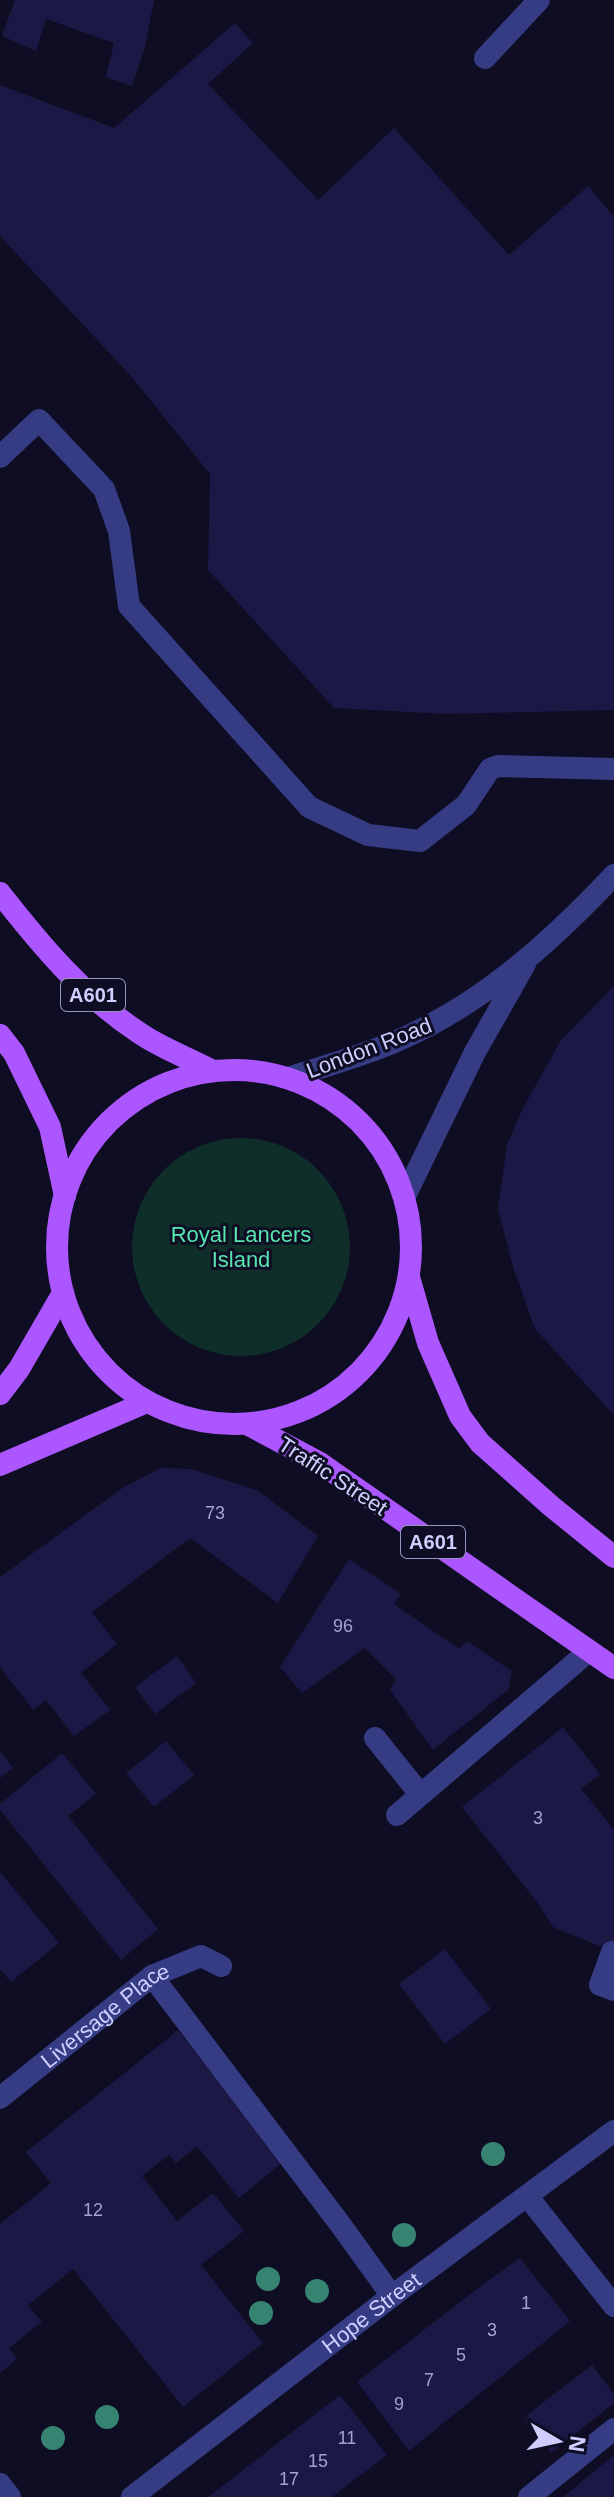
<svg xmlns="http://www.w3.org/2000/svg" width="614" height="2497" font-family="Helvetica,sans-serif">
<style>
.green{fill:#0f2d29}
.building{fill:#1c1845}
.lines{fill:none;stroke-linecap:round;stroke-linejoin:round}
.service{stroke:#363c84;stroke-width:22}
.minor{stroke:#363c84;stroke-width:22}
.tertiary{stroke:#363c84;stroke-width:22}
.primary{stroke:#ac56ff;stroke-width:22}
.tree{fill:#368371}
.labels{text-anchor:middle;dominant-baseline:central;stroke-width:6;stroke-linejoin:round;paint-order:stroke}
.number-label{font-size:18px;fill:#a2a1d0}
.shield{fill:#0e0d23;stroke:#9595bd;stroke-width:2}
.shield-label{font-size:20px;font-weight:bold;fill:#cfcfff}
.street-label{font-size:22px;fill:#cfcfff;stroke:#0e0d23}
.park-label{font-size:22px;fill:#56e4b0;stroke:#0e0d23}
</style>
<rect width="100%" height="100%" fill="#0e0d23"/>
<circle class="green" cx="241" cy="1247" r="109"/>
<g class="building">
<path d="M 15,0 L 154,0 L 145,47 L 132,86 L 106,77 L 114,43 L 46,19 L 36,51 L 2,36 Z"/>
<path d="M 235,23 L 253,43 L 208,84 L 318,200 L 394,128 L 509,255 L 588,186 L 614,217 L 614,710 L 447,714 L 334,708 L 208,570 L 210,474 L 130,375 L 0,236 L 0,85 L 114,128 Z"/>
<path d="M 614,986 L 614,1415 L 535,1329 L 513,1267 L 498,1209 L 507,1145 L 523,1108 L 561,1040 Z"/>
<path d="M 161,1468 L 191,1469 L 257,1490 L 318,1536 L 278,1603 L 190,1538 L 92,1612 L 117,1644 L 81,1673 L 110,1710 L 74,1736 L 46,1700 L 33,1710 L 0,1667 L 0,1577 L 124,1487 Z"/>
<path d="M 349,1559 L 401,1594 L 394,1604 L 459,1649 L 467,1641 L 512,1671 L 508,1690 L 433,1750 L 390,1690 L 396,1679 L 365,1648 L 302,1693 L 280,1667 Z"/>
<path d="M 177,1656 L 196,1683 L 155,1714 L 135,1687 Z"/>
<path d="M 563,1727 L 600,1774 L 581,1789 L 614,1830 L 614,1952 L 553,1927 L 540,1906 L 462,1807 Z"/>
<path d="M 166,1741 L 194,1775 L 154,1807 L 126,1773 Z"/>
<path d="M 0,1751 L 13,1768 L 0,1778 Z"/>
<path d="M 62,1753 L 96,1794 L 68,1816 L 158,1929 L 121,1960 L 0,1810 L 0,1804 Z"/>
<path d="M 0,1872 L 59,1943 L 11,1982 L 0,1969 Z"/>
<path d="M 445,1949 L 491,2009 L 445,2044 L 399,1984 Z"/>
<path d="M 178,2030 L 283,2162 L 239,2198 L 197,2146 L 176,2163 L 169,2155 L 142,2176 L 177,2221 L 213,2193 L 244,2231 L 201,2265 L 263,2343 L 183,2407 L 73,2269 L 28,2305 L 42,2322 L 9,2348 L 17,2359 L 0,2373 L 0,2224 L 51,2183 L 26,2152 Z"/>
<path d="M 520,2258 L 570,2321 L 409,2451 L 357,2382 L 482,2285 Z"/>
<path d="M 592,2365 L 614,2394 L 614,2403 L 551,2453 L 523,2418 Z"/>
<path d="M 340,2395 L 387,2455 L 332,2497 L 208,2497 Z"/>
<path d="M 614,2455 L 614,2497 L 563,2497 Z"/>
</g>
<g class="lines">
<g class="service">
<path d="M 0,457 L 39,420 L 104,489 L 119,531 L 129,606 L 309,807 L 368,835 L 420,841 L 466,805 L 490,769 L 498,766 L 614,769"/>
<path d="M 375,1738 L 420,1794"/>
<path d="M 612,1952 L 600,1985 L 614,1990"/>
<path d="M 152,1976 L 340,2224 L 392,2296"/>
<path d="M 529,2497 L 614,2429"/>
</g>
<g class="minor">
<path d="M 485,58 L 539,0"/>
<path d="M 397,1815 L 589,1651"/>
<path id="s1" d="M 0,2098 L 152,1976 L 201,1956 L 221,1966"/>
<path d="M 528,2197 L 614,2306"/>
<path d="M 0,2484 L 10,2497"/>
<path id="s2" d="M 132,2497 L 392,2296 L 614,2131"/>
</g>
<g class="tertiary">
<path d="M 288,1078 C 322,1067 358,1057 392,1043 C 479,1007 550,943 614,875"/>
<path d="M 405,1196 L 475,1052 L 525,964"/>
</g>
<g class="primary">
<path d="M 0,893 C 40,944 83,996 138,1032 C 159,1047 186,1057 209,1069"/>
<path d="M 0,1035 L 14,1053 L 50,1127 L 65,1196"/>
<circle cx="234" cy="1247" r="177"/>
<path d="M 409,1277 L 428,1343 L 460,1416 L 480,1443 L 551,1506 L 614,1557"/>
<path d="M 0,1394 L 19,1369 L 63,1293"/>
<path d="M 247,1424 L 320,1463 L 614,1668"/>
<path d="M 0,1465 L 147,1402"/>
</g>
</g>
<g class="tree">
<circle cx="493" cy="2154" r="12"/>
<circle cx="404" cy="2235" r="12"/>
<circle cx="268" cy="2279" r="12"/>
<circle cx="317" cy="2291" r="12"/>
<circle cx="261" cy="2313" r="12"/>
<circle cx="107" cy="2417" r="12"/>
<circle cx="53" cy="2438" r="12"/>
</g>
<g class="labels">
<g class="number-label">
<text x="215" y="1513">73</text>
<text x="343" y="1626">96</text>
<text x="538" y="1818">3</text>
<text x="93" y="2210">12</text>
<text x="526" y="2303">1</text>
<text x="492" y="2330">3</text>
<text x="461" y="2355">5</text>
<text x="429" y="2380">7</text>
<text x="399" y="2404">9</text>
<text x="347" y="2438">11</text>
<text x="318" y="2461">15</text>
<text x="289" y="2479">17</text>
</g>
<g class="shield">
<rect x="61" y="979" width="64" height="32" rx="6"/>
<rect x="401" y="1526" width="64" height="32" rx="6"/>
</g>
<g class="shield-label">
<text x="93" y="995">A601</text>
<text x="433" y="1542">A601</text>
</g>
<g class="street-label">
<text transform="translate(369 1048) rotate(-21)">London Road</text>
<text transform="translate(333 1476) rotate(33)">Traffic Street</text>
<text stroke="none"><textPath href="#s1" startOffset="134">Liversage Place</textPath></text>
<text stroke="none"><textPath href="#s2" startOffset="302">Hope Street</textPath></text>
</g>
<g class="park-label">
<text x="241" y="1234">Royal Lancers<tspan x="241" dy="25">Island</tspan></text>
</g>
</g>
<g transform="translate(558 2441) rotate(99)" stroke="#0e0d23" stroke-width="6" paint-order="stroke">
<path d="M0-6L14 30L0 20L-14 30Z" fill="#cfcfff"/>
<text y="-12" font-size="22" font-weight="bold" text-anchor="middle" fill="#cfcfff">N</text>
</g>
</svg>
